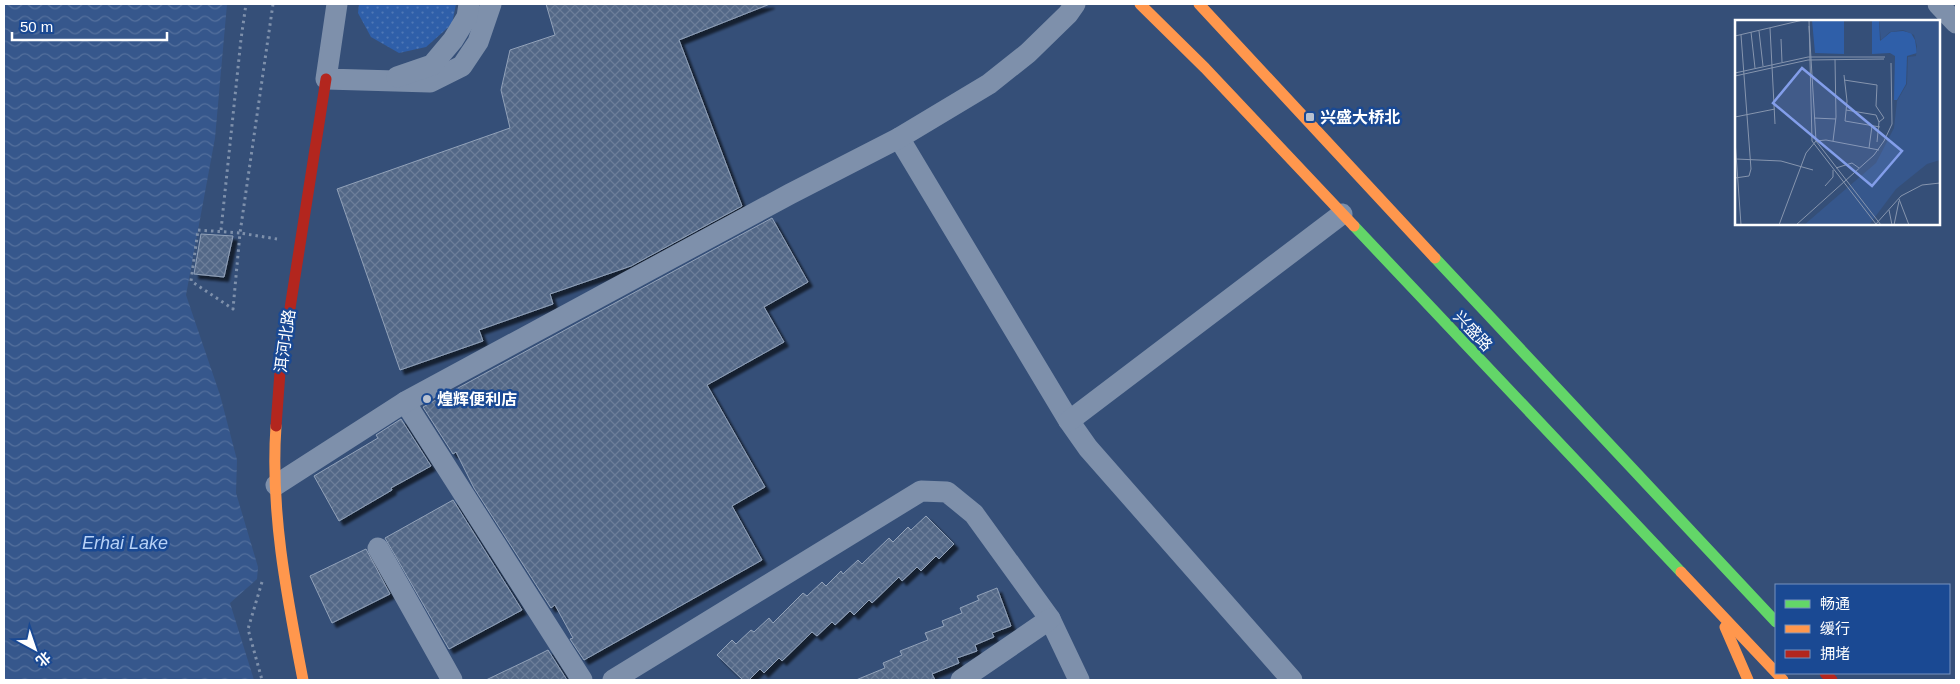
<svg xmlns="http://www.w3.org/2000/svg" width="1960" height="684" font-family="Arial,'Noto Sans SC',sans-serif">
<style>
.grass{fill:url(#grass-dots)}
.water{fill:url(#water-waves)}
.building{fill:url(#building-cross-hatch);stroke:#92a2b9;filter:url(#shadow)}
.lines{fill:none;stroke-linecap:round;stroke-linejoin:round}
.path{stroke:#7e90ab;stroke-width:3;stroke-dasharray:2.5 4;stroke-linecap:butt}
.street{stroke:#7e90ab;stroke-width:21}
.fast{stroke:#63d668;stroke-width:11}
.slow{stroke:#ff974d;stroke-width:11}
.jam{stroke:#b3261e;stroke-width:11}
.poi-dot{fill:#b8c1d0;stroke:#1a4993;stroke-width:2}
.labels{text-anchor:middle;dominant-baseline:central;stroke-width:5;stroke-linejoin:round;paint-order:stroke}
.poi-label{font-size:16px;font-weight:bold;fill:#fff;stroke:#1a4993;text-anchor:start}
.street-label{font-size:16px;fill:#fff;stroke:#1a4993}
.water-label{font-size:18px;font-style:italic;fill:#b7d1f6;stroke:#1a4993}
.inset-road{fill:none;stroke:#8695ae;stroke-width:1}
.view{fill:#839eea;fill-opacity:0.15;stroke:#839eea;stroke-width:2.5}
.inset-edge{fill:none;stroke:#fff;stroke-width:2.5}
</style>
<defs>
<pattern id="grass-dots" width="8" height="8" patternUnits="userSpaceOnUse" patternTransform="scale(1.25)"><rect width="8" height="8" fill="#2f5fa9"/><path d="M2 2h.1M6 6h.1" fill="none" stroke="#4e77b6" stroke-width="1.8" stroke-linecap="round"/></pattern>
<pattern id="water-waves" width="16" height="10" patternUnits="userSpaceOnUse" patternTransform="scale(1.25)"><rect width="16" height="10" fill="#36578c"/><path d="M0 5q4-4 8 0t8 0" fill="none" stroke="#54709d"/></pattern>
<pattern id="building-cross-hatch" width="8" height="8" patternUnits="userSpaceOnUse" patternTransform="scale(1.25)"><rect width="8" height="8" fill="#526787"/><path d="M0 0l8 8M0 8l8-8" fill="none" stroke="#6c7e99"/></pattern>
<filter id="shadow"><feDropShadow dx="4.5" dy="4.5" stdDeviation="1" flood-color="#0009"/></filter>
</defs>
<rect width="100%" height="100%" fill="#354f78"/>
<path class="grass" d="M 359,4 L 456,4 L 452,24 L 426,47 L 399,53 L 371,37 L 358,13 Z"/>
<path class="water" d="M 4,4 L 227,4 L 215,138 L 186,295 L 220,395 L 237,460 L 236,493 L 258,567 L 257,579 L 230,603 L 254,680 L 4,680 Z"/>
<g class="building">
<path d="M 546,4 L 770,4 L 679,40 L 742,206 L 631,266 L 550,294 L 553,304 L 479,330 L 483,341 L 400,370 L 337,189 L 510,128 L 501,90 L 510,50 L 555,35 Z"/>
<path d="M 772,218 L 808,282 L 764,307 L 784,342 L 707,385 L 765,487 L 732,506 L 762,560 L 584,660 L 570,639 L 573,638 L 555,605 L 551,608 L 474,488 L 456,452 L 453,454 L 423,407 Z"/>
<path d="M 201,234 L 233,236 L 224,277 L 194,274 Z"/>
<path d="M 401,419 L 431,466 L 391,488 L 392,490 L 339,521 L 314,476 L 378,438 L 376,435 Z"/>
<path d="M 453,500 L 522,610 L 449,649 L 385,538 Z"/>
<path d="M 926,516 L 954,544 L 939,559 L 936,556 L 921,571 L 917,567 L 902,581 L 899,577 L 872,603 L 869,600 L 854,615 L 850,611 L 835,625 L 832,622 L 817,636 L 812,632 L 782,661 L 779,658 L 764,673 L 760,669 L 749,680 L 743,680 L 717,655 L 732,640 L 736,644 L 751,630 L 754,632 L 769,618 L 773,623 L 803,593 L 807,596 L 822,582 L 826,586 L 841,571 L 843,574 L 858,560 L 862,564 L 889,538 L 893,542 L 908,527 L 911,530 Z"/>
<path d="M 366,549 L 390,594 L 332,623 L 310,576 Z"/>
<path d="M 997,588 L 1011,626 L 992,633 L 994,637 L 975,645 L 977,651 L 957,658 L 959,663 L 932,674 L 935,680 L 856,680 L 885,668 L 883,663 L 902,655 L 900,651 L 928,640 L 925,633 L 944,626 L 942,621 L 962,613 L 960,608 L 979,600 L 977,596 Z"/>
<path d="M 548,650 L 567,680 L 486,680 L 528,660 Z"/>
</g>
<g class="lines">
<g class="path">
<path d="M 273,4 L 240,233 L 277,239"/>
<path d="M 198,230 L 240,233 L 233,309 L 191,281 Z"/>
<path d="M 221,230 L 241,39 L 246,4"/>
<path d="M 262,582 L 248,629 L 262,680"/>
</g>
<g class="street">
<path d="M 337,4 L 326,79 L 430,82 L 462,66 L 478,42 L 491,4"/>
<path d="M 1938,4 L 1956,23"/>
<path d="M 397,77 L 432,65 L 453,40 L 467,17 L 469,4"/>
<path d="M 899,138 L 1069,421 L 1088,448 L 1292,680"/>
<path d="M 405,402 L 582,680"/>
<path d="M 1069,421 L 1342,214"/>
<path d="M 276,485 L 405,402 L 790,194 L 899,138 L 989,84 L 1028,53 L 1068,14 L 1075,4"/>
<path d="M 378,548 L 452,680"/>
<path d="M 613,680 L 921,491 L 947,492 L 974,514 L 1050,619 L 1079,680"/>
<path d="M 961,680 L 1050,619"/>
</g>
<g class="fast">
<path d="M 1354,226 L 1681,572"/>
<path d="M 1435,258 L 1776,622"/>
</g>
<g class="slow">
<path d="M 1140,4 L 1205,68 L 1354,226"/>
<path d="M 1199,4 L 1435,258"/>
<path d="M 276,426 C 270,511 287,597 303,680"/>
<path d="M 1681,572 L 1783,680"/>
<path d="M 1725,627 L 1748,680"/>
</g>
<g class="jam">
<path d="M 276,426 L 280,372 L 326,79"/>
<path d="M 1825,673 L 1832,680"/>
</g>
</g>
<g class="poi-dot">
<rect x="1305" y="112" width="10" height="10" rx="2.5"/>
<circle cx="427" cy="399" r="5"/>
</g>
<g class="labels">
<g class="poi-label">
<text x="1320" y="117">兴盛大桥北</text>
<text x="437" y="399">煌辉便利店</text>
</g>
<g class="street-label">
<text transform="translate(1473 331) rotate(47)">兴盛路</text>
<text transform="translate(285 341) rotate(-82)">洱河北路</text>
</g>
<g class="water-label">
<text x="125" y="543">Erhai Lake</text>
</g>
</g>
<g transform="translate(1735 20)">
<rect width="205" height="205" fill="#354f78"/>
<path d="M 137,0 L 144,0 L 145,21 L 156,12 L 168,11 L 176,13 L 180,20 L 182,33 L 172,36 L 171,64 L 162,80 L 159,80 L 160,36 L 155,33 L 137,34 Z" fill="#2f5fa9"/>
<path d="M 109,0 L 109,34 L 80,33 L 77,0 Z" fill="#2f5fa9"/>
<path d="M 144,0 L 205,0 L 205,140 L 192,144 L 161,169 L 134,205 L 69,205 L 141,143 L 159,108 L 162,81 L 172,64 L 173,37 L 181,36 L 182,26 L 179,15 L 168,10 L 155,12 L 146,20 Z" fill="#36578c"/>
<path class="inset-road" d="M 74,0 L 77,121 L 141,204M 74,6 L 81,121 L 146,205M 35,8 L 40,104M 24,11 L 28,46M 16,12 L 20,48M 0,16 L 68,0M 46,19 L 47,42M 0,53 L 73,37 L 150,37M 109,55 L 112,81 L 110,101 L 145,107M 0,56 L 73,40 L 149,39M 109,60 L 142,65 L 141,86 L 149,98 L 144,102M 111,90 L 141,95 L 144,102 L 142,122M 0,97 L 40,89M 79,98 L 101,99M 0,120 L 6,205M 98,121 L 101,97 L 100,39M 134,128 L 137,106M 1,139 L 46,141 L 78,150M 101,148 L 117,143 L 124,148M 0,158 L 14,156 L 16,149 L 6,15M 90,166 L 98,157 L 98,150M 164,179 L 174,205M 154,190 L 157,205M 44,205 L 71,133 L 81,121 L 91,120 L 144,130M 61,205 L 139,135 L 149,121 L 157,104 L 156,43M 140,205 L 166,176 L 187,165 L 205,163M 159,205 L 164,181"/>
<path class="view" d="M 67,48 L 167,131 L 137,166 L 38,83 Z"/>
<rect width="205" height="205" class="inset-edge"/>
</g>
<rect width="1960" height="684" fill="none" stroke="#ffffff" stroke-width="10"/>
<rect x="1775" y="584" width="175" height="90" fill="#1a4993" stroke="#7692be"/>
<rect x="1785" y="600" width="25" height="8" fill="#63d668" stroke="#7692be"/>
<text x="1820" y="609" font-size="15" fill="#ffffff">畅通</text>
<rect x="1785" y="625" width="25" height="8" fill="#ff974d" stroke="#7692be"/>
<text x="1820" y="634" font-size="15" fill="#ffffff">缓行</text>
<rect x="1785" y="650" width="25" height="8" fill="#b3261e" stroke="#7692be"/>
<text x="1820" y="659" font-size="15" fill="#ffffff">拥堵</text>
<g transform="translate(35 649) rotate(140)" stroke="#1a4993" stroke-width="4" paint-order="stroke">
<path d="M0-4L9 19L0 12L-9 19Z" fill="#ffffff"/>
<text y="-8" font-size="14" font-weight="bold" text-anchor="middle" fill="#ffffff">北</text>
</g>
<path d="M12 32v8h155v-8" fill="none" stroke="#ffffff" stroke-width="2.5"/>
<text x="20" y="32" font-size="15" fill="#ffffff" stroke="#1a4993" stroke-width="4" paint-order="stroke">50 m</text>
</svg>
